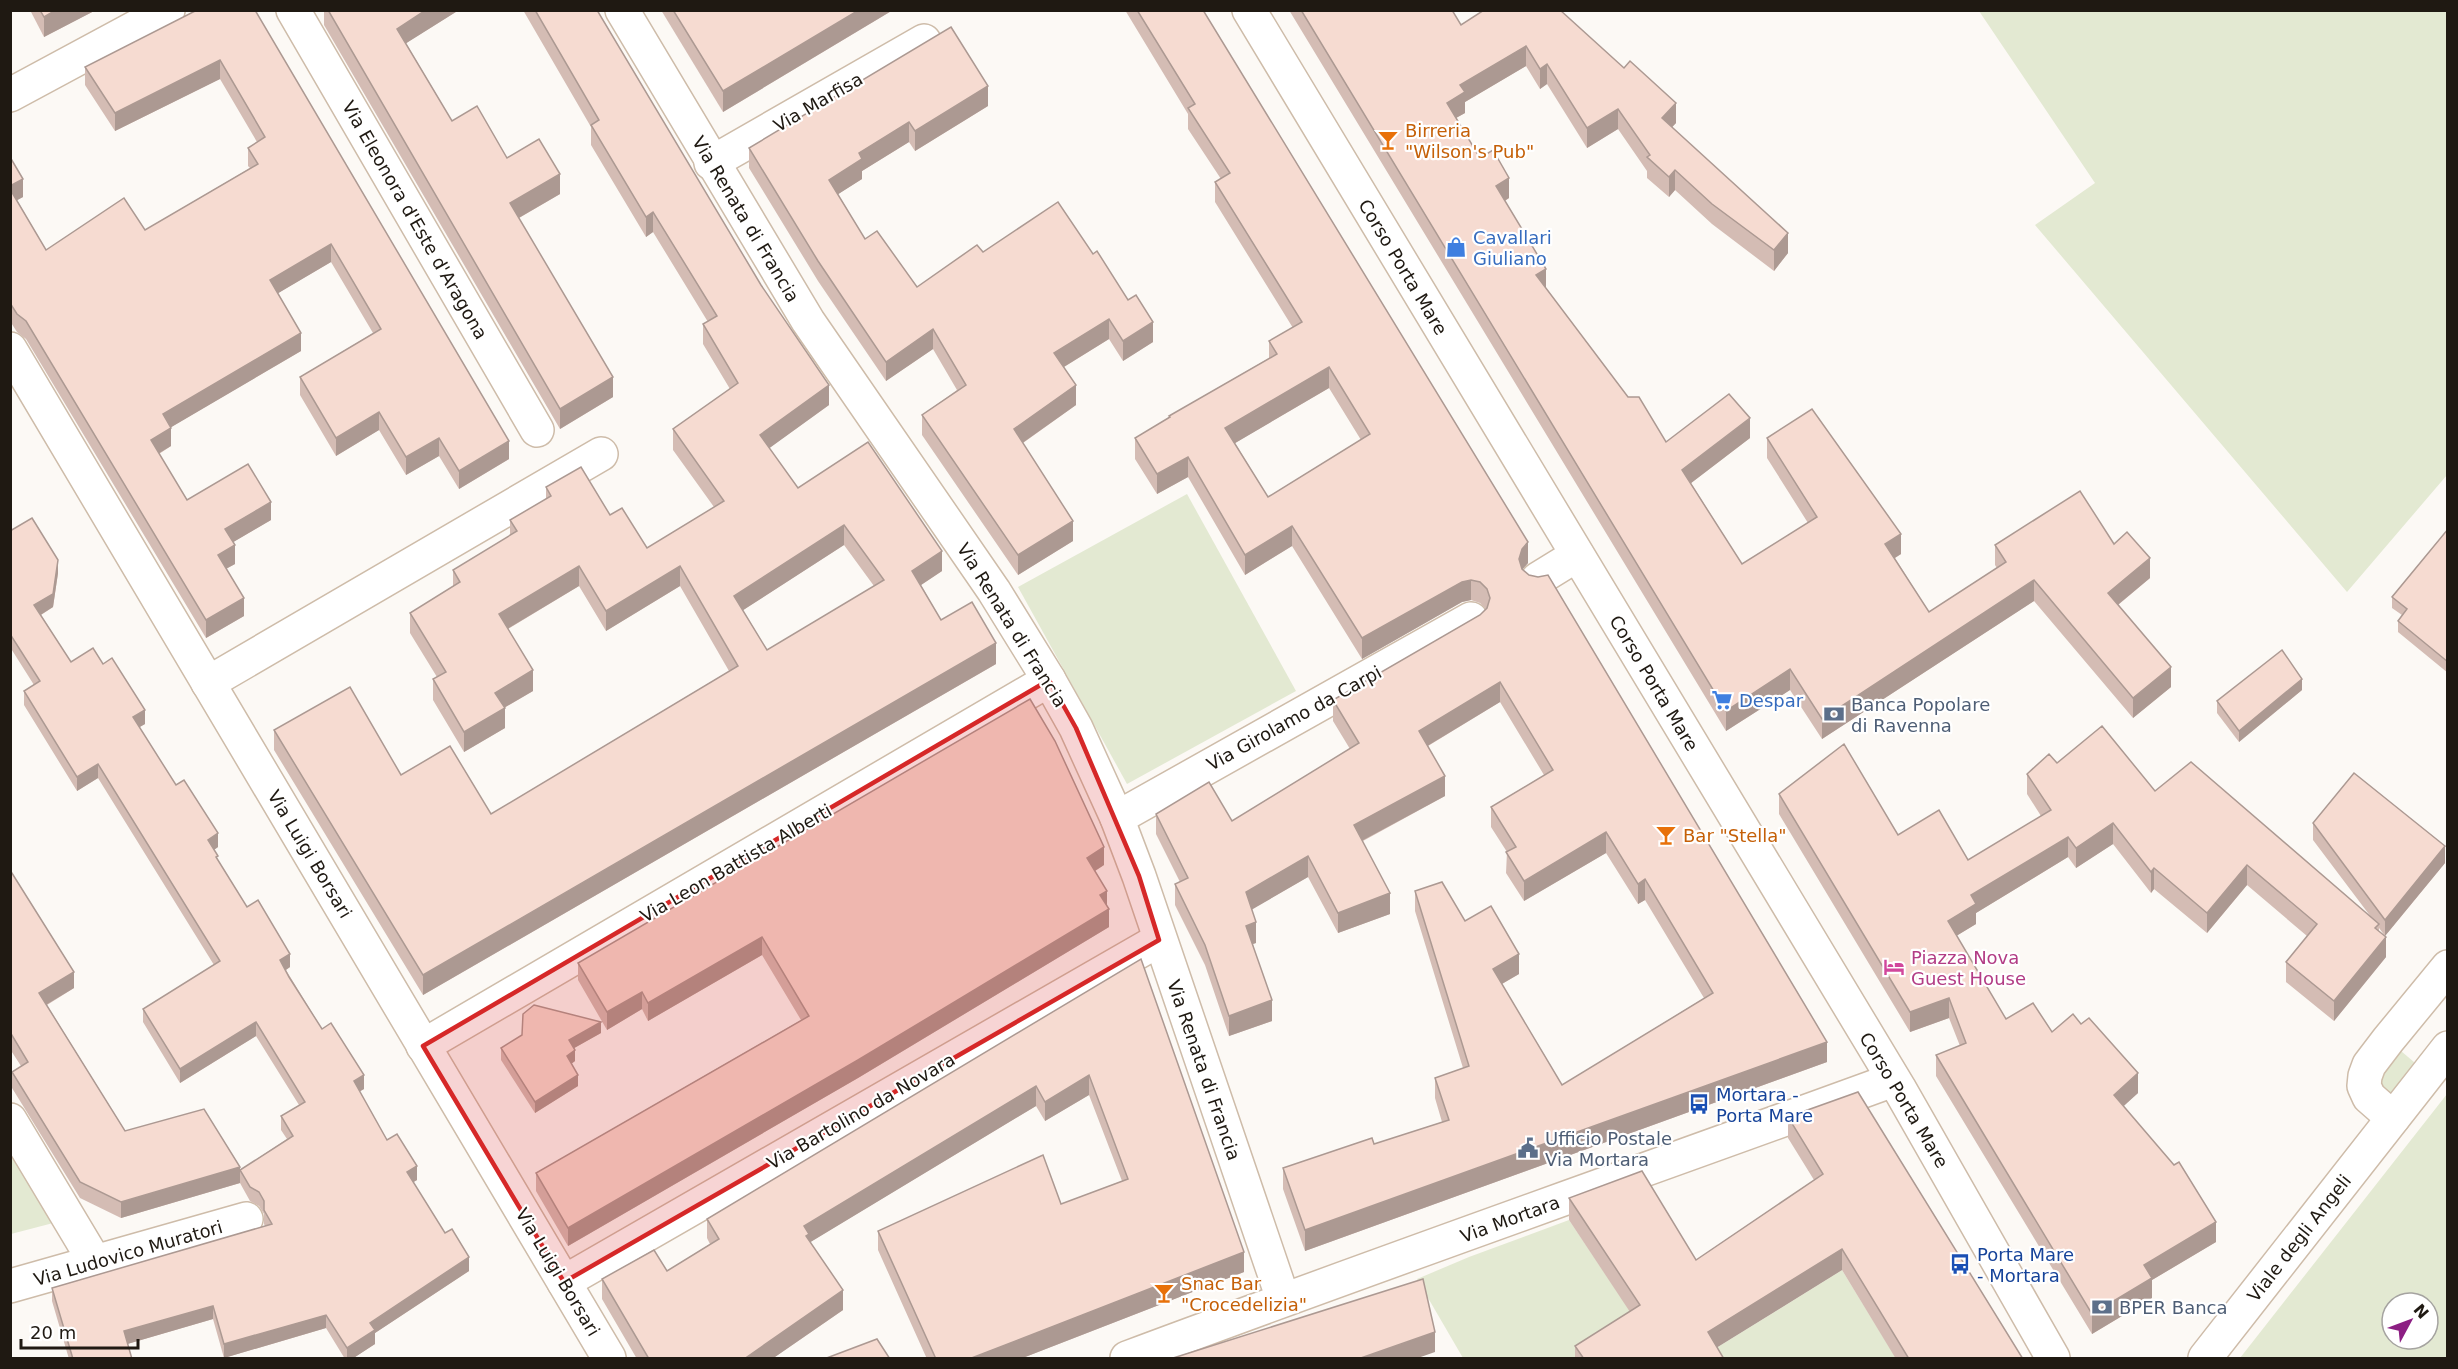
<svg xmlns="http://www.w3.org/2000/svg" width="2458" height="1369" font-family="'DejaVu Sans',sans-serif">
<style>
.green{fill:#e3e9d2;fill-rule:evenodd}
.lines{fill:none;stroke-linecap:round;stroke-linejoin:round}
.minor-casing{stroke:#cebca9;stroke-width:36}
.tertiary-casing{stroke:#cebca9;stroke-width:36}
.minor{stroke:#fff;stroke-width:33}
.tertiary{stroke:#fff;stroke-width:33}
.wall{fill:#d4bcb4;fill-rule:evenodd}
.shaded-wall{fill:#ac9992}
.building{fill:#f6dbd1;stroke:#ac9992;stroke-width:1.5;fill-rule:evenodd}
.marked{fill:#d62828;fill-opacity:0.2;stroke:#d62828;stroke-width:4.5;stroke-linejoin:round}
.labels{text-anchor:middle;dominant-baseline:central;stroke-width:4.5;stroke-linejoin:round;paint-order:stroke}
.street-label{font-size:18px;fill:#1f1912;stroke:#fff}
.food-label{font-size:18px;fill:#c56008;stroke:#fff;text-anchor:start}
.shop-label{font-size:18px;fill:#366cbe;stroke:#fff;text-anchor:start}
.service-label{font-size:18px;fill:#4e5e75;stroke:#fff;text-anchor:start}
.hotel-label{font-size:18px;fill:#b23c85;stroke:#fff;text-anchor:start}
.transit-label{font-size:18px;fill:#164399;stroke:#fff;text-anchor:start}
</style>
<rect width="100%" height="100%" fill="#fcf9f5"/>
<g class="green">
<path d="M 1979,11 L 2447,11 L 2447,475 L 2347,592 L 2035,225 L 2095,183 Z"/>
<path d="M 1187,494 L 1296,691 L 1127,784 L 1018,587 Z"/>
<path d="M 2388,1040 L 2421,1068 L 2385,1110 L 2365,1076 Z"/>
<path d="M 2447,1094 L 2447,1358 L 2240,1358 ZM 2392,1303 L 2428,1303 L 2428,1339 L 2392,1339 Z"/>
<path d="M 11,1144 L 57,1222 L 11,1234 Z"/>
<path d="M 1569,1220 L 1653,1345 L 1589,1358 L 1463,1358 L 1417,1279 L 1469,1257 Z"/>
<path d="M 1842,1270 L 1896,1358 L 1711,1358 L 1708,1353 Z"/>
</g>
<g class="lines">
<g class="minor-casing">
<g id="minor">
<path d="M 293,10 L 537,430"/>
<path d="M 622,10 L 808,321 L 994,591 L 1049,680 L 1076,728 L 1117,818 L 1139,876 L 1283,1299"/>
<path d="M 10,95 L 168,10"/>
<path d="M 711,163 L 924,41"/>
<path d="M 10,349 L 609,1358"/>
<path d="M 1538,579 L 1577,555"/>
<path d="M 208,683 L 601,454"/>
<path d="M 1117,818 L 1471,619"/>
<path d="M 423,1046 L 1049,680"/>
<path d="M 2393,1118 L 2369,1097 L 2364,1086 L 2365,1076 L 2369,1065 L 2388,1040 L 2448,967"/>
<path d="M 10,1120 L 95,1262"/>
<path d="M 564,1282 L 1159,940"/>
<path d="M 10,1286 L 246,1219"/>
<path d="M 1127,1358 C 1381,1263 1638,1173 1893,1080"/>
<path d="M 2205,1358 L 2448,1048"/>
</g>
</g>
<g class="tertiary-casing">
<path id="tertiary" d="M 1249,10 L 1899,1088 L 2053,1358"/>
</g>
<use href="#minor" class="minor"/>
<use href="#tertiary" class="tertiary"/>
</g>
<g class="wall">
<path d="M 30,10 L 96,10 L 44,37 Z"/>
<path d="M 197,10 L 509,459 L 459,489 L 439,456 L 406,475 L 379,430 L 336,456 L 300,395 L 300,377 L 373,333 L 331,262 L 278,293 L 301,351 L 171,427 L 171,446 L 159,454 L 187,500 L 271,520 L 233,542 L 235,564 L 226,569 L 244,616 L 206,638 L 26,339 L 17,332 L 10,321 L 10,157 L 23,197 L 17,200 L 46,250 L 145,230 L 250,168 L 248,166 L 248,148 L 257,142 L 220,79 L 115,131 L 85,85 L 85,67 Z"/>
<path d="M 324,10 L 459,10 L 406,43 L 452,121 L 560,194 L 519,218 L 613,397 L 560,429 L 324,25 Z"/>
<path d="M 523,10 L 597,10 L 829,405 L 769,448 L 798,488 L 942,571 L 921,585 L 941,620 L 996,664 L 423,995 L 274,750 L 274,730 L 401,775 L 491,814 L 729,671 L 680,586 L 606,631 L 579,586 L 508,629 L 533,691 L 504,708 L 505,728 L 464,752 L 433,700 L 433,679 L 437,677 L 410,633 L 410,613 L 453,587 L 453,570 L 510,536 L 510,520 L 546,499 L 546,487 L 610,515 L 647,548 L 714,507 L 673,450 L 673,429 L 730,389 L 703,344 L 703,324 L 708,322 L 653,232 L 646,237 L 591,145 L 591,127 ZM 844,545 L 874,586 L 767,650 L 743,610 Z"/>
<path d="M 661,10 L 893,10 L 723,112 Z"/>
<path d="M 1125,10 L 1203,10 L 1528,563 L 1522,569 L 1827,1062 L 1305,1251 L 1283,1189 L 1283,1168 L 1374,1144 L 1442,1122 L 1435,1098 L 1435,1078 L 1463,1068 L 1415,911 L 1415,891 L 1465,921 L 1519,974 L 1502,984 L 1562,1085 L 1704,998 L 1645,900 L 1638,904 L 1606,853 L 1524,901 L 1506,873 L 1507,852 L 1491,827 L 1491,807 L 1544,775 L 1500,702 L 1428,746 L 1445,796 L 1363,841 L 1390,914 L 1338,933 L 1308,877 L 1252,909 L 1256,943 L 1253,944 L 1272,1021 L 1229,1036 L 1205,965 L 1175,905 L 1175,884 L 1180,882 L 1156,834 L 1156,814 L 1232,821 L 1350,749 L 1333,721 L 1333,700 L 1480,615 L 1486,609 L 1480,603 L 1471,600 L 1462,602 L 1362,659 L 1292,546 L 1245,575 L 1188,477 L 1157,494 L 1135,459 L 1135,438 L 1169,418 L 1169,416 L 1269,358 L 1269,341 L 1293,328 L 1215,202 L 1215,182 L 1221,179 L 1188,129 L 1188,114 ZM 1329,388 L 1361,440 L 1268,497 L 1235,443 Z"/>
<path d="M 1289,10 L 1452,10 L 1461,25 L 1484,10 L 1676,123 L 1672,127 L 1788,253 L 1774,271 L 1712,224 L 1675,190 L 1669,197 L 1647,178 L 1647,171 L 1618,129 L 1587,148 L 1547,84 L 1540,89 L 1526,66 L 1465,102 L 1465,113 L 1456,118 L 1480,158 L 1509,198 L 1505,201 L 1546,289 L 1628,397 L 1666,442 L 1750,438 L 1691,483 L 1742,564 L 1808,523 L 1767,458 L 1767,438 L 1901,554 L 1895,558 L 1929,612 L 1997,568 L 1995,565 L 1995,545 L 2114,544 L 2150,578 L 2118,605 L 2171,687 L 2133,718 L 2034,601 L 1822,739 L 1790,690 L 1726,731 Z"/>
<path d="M 988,106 L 915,151 L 909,142 L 862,171 L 862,179 L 838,194 L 865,239 L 917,287 L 983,252 L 1153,342 L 1123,361 L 1109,339 L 1064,367 L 1076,405 L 1023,443 L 1073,541 L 1018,575 L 922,435 L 922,415 L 957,390 L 933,349 L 886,381 L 818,281 L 749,168 L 749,148 Z"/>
<path d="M 2448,529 L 2448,673 L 2398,632 L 2398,621 L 2402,615 L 2392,608 L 2392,597 Z"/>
<path d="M 10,531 L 58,573 L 53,607 L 41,615 L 71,662 L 145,724 L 139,727 L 176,785 L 218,847 L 214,850 L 218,860 L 247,907 L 290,967 L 286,970 L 322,1029 L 364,1089 L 359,1091 L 387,1140 L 417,1180 L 413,1182 L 469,1271 L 375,1333 L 375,1344 L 352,1359 L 345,1359 L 326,1328 L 224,1358 L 213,1319 L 127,1344 L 132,1359 L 69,1359 L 52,1301 L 52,1288 L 265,1226 L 264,1224 L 264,1214 L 259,1206 L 250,1201 L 240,1183 L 121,1218 L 80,1198 L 12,1088 L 12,1072 L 21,1066 L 10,1049 L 10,870 L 74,988 L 47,1005 L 125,1131 L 240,1170 L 287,1139 L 281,1130 L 281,1116 L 299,1105 L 256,1036 L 180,1083 L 143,1022 L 143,1009 L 214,965 L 98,778 L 77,791 L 24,705 L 24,691 L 34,685 L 10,647 Z"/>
<path d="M 2302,690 L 2239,742 L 2217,713 L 2217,701 Z"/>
<path d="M 2057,763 L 2155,791 L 2371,917 L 2313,840 L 2313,823 L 2445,863 L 2385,936 L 2379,928 L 2379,931 L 2386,957 L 2334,1021 L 2286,982 L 2286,962 L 2307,936 L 2247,885 L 2207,933 L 2154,889 L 2151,893 L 2113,844 L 2076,868 L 2068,857 L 1976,913 L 1976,924 L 1956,936 L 2006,1019 L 2052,1032 L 2138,1093 L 2123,1106 L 2216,1242 L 2152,1280 L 2152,1298 L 2092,1334 L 1936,1076 L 1936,1055 L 1960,1046 L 1949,1018 L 1910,1032 L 1779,814 L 1779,794 L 1898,835 L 1968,860 L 2041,816 L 2027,794 L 2027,774 Z"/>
<path d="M 1104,865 L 1095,871 L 1107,905 L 1109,927 L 858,1078 L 568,1246 L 536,1191 L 536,1173 L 801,1020 L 762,955 L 648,1021 L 642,1009 L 607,1030 L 578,980 L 578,963 Z"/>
<path d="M 1141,959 L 1244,1272 L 1020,1359 L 927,1359 L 878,1250 L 878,1231 L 1061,1204 L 1122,1181 L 1089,1095 L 1045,1121 L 1036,1106 L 810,1242 L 843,1310 L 772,1359 L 637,1359 L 602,1299 L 602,1279 L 667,1271 L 710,1244 L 707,1238 L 707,1219 Z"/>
<path d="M 601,1033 L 574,1048 L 575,1061 L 571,1064 L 578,1086 L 535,1113 L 501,1060 L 501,1048 Z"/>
<path d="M 1788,1117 L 2023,1359 L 1896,1359 L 1842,1270 L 1717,1347 L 1724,1359 L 1575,1359 L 1575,1346 L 1630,1312 L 1569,1220 L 1569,1198 L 1696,1260 L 1814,1180 L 1788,1138 Z"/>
</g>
<g class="shaded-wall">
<path d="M 56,10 L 96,10 L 44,37 L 44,17 Z"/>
<path d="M 426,10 L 459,10 L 397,49 L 397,29 Z"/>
<path d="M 859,10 L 893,10 L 723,112 L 723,91 Z"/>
<path d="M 1526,46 L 1526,66 L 1465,102 L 1465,113 L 1447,123 L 1447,103 L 1460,85 Z"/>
<path d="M 220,60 L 220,79 L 115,131 L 115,113 Z"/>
<path d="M 1547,64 L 1547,84 L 1540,89 L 1540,69 Z"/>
<path d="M 988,86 L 988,106 L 915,151 L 915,131 Z"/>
<path d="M 1676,103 L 1676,123 L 1662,138 L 1662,118 Z"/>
<path d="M 1618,109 L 1618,129 L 1587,148 L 1587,128 Z"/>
<path d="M 909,122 L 909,142 L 862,171 L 862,179 L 829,200 L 829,180 L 859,153 Z"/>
<path d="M 1675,170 L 1675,190 L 1669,197 L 1669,177 Z"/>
<path d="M 560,174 L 560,194 L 510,223 L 510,203 Z"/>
<path d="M 1509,178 L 1509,198 L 1496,206 L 1496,186 Z"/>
<path d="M 23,179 L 23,197 L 10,204 L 10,186 Z"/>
<path d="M 653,212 L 653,232 L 646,237 L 646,217 Z"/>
<path d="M 1788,233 L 1788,253 L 1774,271 L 1774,250 Z"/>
<path d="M 331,244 L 331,262 L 270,298 L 270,280 Z"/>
<path d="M 1546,269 L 1546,289 L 1536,275 Z"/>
<path d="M 1109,319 L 1109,339 L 1054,373 L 1054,353 Z"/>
<path d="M 1153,322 L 1153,342 L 1123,361 L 1123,341 Z"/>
<path d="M 933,329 L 933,349 L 886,381 L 886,362 Z"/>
<path d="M 301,333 L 301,351 L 163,432 L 163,414 Z"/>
<path d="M 1329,367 L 1329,388 L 1225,449 L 1225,428 Z"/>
<path d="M 613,377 L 613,397 L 560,429 L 560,409 Z"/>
<path d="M 829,385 L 829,405 L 760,455 L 760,435 Z"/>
<path d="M 1076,385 L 1076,405 L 1014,449 L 1014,429 Z"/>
<path d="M 379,412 L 379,430 L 336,456 L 336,438 Z"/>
<path d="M 1750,418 L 1750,438 L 1682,490 L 1682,470 Z"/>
<path d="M 171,428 L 171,446 L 151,458 L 151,440 Z"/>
<path d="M 439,438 L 439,456 L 406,475 L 406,457 Z"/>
<path d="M 509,441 L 509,459 L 459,489 L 459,471 Z"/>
<path d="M 1188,457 L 1188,477 L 1157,494 L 1157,474 Z"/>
<path d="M 271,502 L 271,520 L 225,547 L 225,529 Z"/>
<path d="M 1073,521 L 1073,541 L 1018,575 L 1018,555 Z"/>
<path d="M 844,525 L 844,545 L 734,616 L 734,596 Z"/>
<path d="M 1292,526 L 1292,546 L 1245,575 L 1245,555 Z"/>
<path d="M 1901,534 L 1901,554 L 1885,564 L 1885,544 Z"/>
<path d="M 1528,542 L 1528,563 L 1522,570 L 1519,559 L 1522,549 Z"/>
<path d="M 235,545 L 235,564 L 218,573 L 218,555 Z"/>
<path d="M 942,551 L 942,571 L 912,591 L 912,571 Z"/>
<path d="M 2150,558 L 2150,578 L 2108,613 L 2108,593 Z"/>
<path d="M 58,560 L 58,573 L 53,607 L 34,619 L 34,605 Z"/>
<path d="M 579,566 L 579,586 L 499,634 L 499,614 Z"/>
<path d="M 680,566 L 680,586 L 606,631 L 606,611 Z"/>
<path d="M 1471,580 L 1471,600 L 1462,602 L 1362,659 L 1362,638 L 1462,582 Z"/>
<path d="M 2034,580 L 2034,601 L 1822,739 L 1822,719 Z"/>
<path d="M 244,598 L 244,616 L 206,638 L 206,620 Z"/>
<path d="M 996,643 L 996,664 L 423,995 L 423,975 Z"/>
<path d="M 2171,667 L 2171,687 L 2133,718 L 2133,698 Z"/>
<path d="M 1790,669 L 1790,690 L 1726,731 L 1726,711 Z"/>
<path d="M 533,670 L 533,691 L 495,713 L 495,693 Z"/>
<path d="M 2302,679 L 2302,690 L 2239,742 L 2239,731 Z"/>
<path d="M 1500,682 L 1500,702 L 1419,751 L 1419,731 Z"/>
<path d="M 505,708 L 505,728 L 464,752 L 464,732 Z"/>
<path d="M 145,710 L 145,724 L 133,731 L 133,717 Z"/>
<path d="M 98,764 L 98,778 L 77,791 L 77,777 Z"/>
<path d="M 1445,776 L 1445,796 L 1354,845 L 1354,825 Z"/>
<path d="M 2113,823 L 2113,844 L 2076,868 L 2076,848 Z"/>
<path d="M 1606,832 L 1606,853 L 1524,901 L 1524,881 Z"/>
<path d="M 218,833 L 218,847 L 208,854 L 208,840 Z"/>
<path d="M 2068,837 L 2068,857 L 1976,913 L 1976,924 L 1948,941 L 1948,921 L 1971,895 Z"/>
<path d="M 2445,846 L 2445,863 L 2385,936 L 2385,920 Z"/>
<path d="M 1104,847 L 1104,865 L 1087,876 L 1087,858 Z"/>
<path d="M 1308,856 L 1308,877 L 1246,913 L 1246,892 Z"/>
<path d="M 2247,865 L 2247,885 L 2207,933 L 2207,913 Z"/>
<path d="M 2154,868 L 2154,889 L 2151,893 L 2151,872 Z"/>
<path d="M 1645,879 L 1645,900 L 1638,904 L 1638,884 Z"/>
<path d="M 1107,891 L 1107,909 L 1100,895 Z"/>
<path d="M 1390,893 L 1390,914 L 1338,933 L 1338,913 Z"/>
<path d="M 1109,909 L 1109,927 L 858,1078 L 568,1246 L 568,1228 Z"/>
<path d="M 1256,922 L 1256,943 L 1246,946 L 1246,926 Z"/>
<path d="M 762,937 L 762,955 L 648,1021 L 648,1003 Z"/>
<path d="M 2386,937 L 2386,957 L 2334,1021 L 2334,1001 Z"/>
<path d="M 290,954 L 290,967 L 280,974 L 280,960 Z"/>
<path d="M 1519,954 L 1519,974 L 1493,989 L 1493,969 Z"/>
<path d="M 74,972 L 74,988 L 39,1009 L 39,993 Z"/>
<path d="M 642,992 L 642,1009 L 607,1030 L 607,1012 Z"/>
<path d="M 1949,998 L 1949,1018 L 1910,1032 L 1910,1012 Z"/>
<path d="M 1272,1000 L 1272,1021 L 1229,1036 L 1229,1016 Z"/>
<path d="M 256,1022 L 256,1036 L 180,1083 L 180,1069 Z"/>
<path d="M 601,1022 L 601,1033 L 569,1051 L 569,1040 Z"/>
<path d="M 1827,1042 L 1827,1062 L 1305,1251 L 1305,1230 Z"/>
<path d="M 575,1050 L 575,1061 L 567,1067 L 567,1056 Z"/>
<path d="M 2138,1073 L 2138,1093 L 2114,1115 L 2114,1095 Z"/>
<path d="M 364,1075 L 364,1089 L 354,1095 L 354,1081 Z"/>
<path d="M 578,1075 L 578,1086 L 535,1113 L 535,1102 Z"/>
<path d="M 1089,1075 L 1089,1095 L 1045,1121 L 1045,1102 Z"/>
<path d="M 1036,1086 L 1036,1106 L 809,1243 L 809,1253 L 804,1226 Z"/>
<path d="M 417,1166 L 417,1180 L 407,1186 L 407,1172 Z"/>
<path d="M 240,1167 L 240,1183 L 121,1218 L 121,1202 Z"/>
<path d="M 2216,1222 L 2216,1242 L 2152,1280 L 2152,1298 L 2092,1334 L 2092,1314 L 2144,1265 Z"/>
<path d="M 1842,1249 L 1842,1270 L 1708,1353 L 1708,1332 Z"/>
<path d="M 1244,1252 L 1244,1272 L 1020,1359 L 969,1359 Z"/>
<path d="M 469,1257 L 469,1271 L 375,1333 L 375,1344 L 352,1359 L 347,1359 L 347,1348 L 370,1323 Z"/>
<path d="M 843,1290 L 843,1310 L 772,1359 L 744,1359 Z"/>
<path d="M 213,1306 L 213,1319 L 124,1345 L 124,1331 Z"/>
<path d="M 326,1315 L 326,1328 L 224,1358 L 224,1344 Z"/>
<path d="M 1435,1332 L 1435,1352 L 1415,1359 L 1358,1359 Z"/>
</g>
<g class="building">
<path d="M 40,10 L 56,10 L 44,17 Z"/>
<path d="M 197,10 L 255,10 L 509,441 L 459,471 L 439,438 L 406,457 L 379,412 L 336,438 L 300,377 L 381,329 L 331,244 L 270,280 L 301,333 L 163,414 L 171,428 L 151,440 L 187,500 L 248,464 L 271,502 L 225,529 L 235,545 L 218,555 L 244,598 L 206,620 L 26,321 L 17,314 L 10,303 L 10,189 L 46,250 L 124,198 L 145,230 L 258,164 L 248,148 L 265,137 L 220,60 L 115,113 L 85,67 Z"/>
<path d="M 328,10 L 426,10 L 397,29 L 452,121 L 477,106 L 507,158 L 539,139 L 560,174 L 510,203 L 613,377 L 560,409 Z"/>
<path d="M 535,10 L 597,10 L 761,285 L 829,385 L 760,435 L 798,488 L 868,442 L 942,551 L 912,571 L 941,620 L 972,602 L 996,643 L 423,975 L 274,730 L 350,687 L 401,775 L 450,746 L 491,814 L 738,666 L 680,566 L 606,611 L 579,566 L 499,614 L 533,670 L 495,693 L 505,708 L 464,732 L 433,679 L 446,672 L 410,613 L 460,582 L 453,570 L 517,531 L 510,520 L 551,496 L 546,487 L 581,467 L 610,515 L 622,508 L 647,548 L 724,501 L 673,429 L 738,383 L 703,324 L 717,316 L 653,212 L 646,217 L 591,125 L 599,120 ZM 844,525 L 884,580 L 767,650 L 734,596 Z"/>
<path d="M 673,10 L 859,10 L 723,91 Z"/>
<path d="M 1137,10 L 1203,10 L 1528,542 L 1522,549 L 1519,559 L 1522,569 L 1529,575 L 1538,577 L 1548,575 L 1827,1042 L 1305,1230 L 1283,1168 L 1372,1138 L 1374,1144 L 1449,1120 L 1435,1078 L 1469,1066 L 1415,891 L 1442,882 L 1465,921 L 1491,906 L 1519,954 L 1493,969 L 1562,1085 L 1713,993 L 1645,879 L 1638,884 L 1606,832 L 1524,881 L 1506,852 L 1516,847 L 1491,807 L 1553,770 L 1500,682 L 1419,731 L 1445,776 L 1354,825 L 1390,893 L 1338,913 L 1308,856 L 1246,892 L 1256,922 L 1246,926 L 1272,1000 L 1229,1016 L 1205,945 L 1175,884 L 1188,878 L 1156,814 L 1209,782 L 1232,821 L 1359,743 L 1333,700 L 1480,615 L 1487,608 L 1490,598 L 1487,589 L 1480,582 L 1471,580 L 1462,582 L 1362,638 L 1292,526 L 1245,555 L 1188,457 L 1157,474 L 1135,438 L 1170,417 L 1169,416 L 1277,354 L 1269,341 L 1302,322 L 1215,182 L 1230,173 L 1188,108 L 1195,104 ZM 1329,367 L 1370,434 L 1268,497 L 1225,428 Z"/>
<path d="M 1301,10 L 1452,10 L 1461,25 L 1484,10 L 1560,10 L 1624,68 L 1630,61 L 1676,103 L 1662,118 L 1788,233 L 1774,250 L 1712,204 L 1675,170 L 1669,177 L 1647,157 L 1650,155 L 1618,109 L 1587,128 L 1547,64 L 1540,69 L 1526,46 L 1460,85 L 1465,92 L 1447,103 L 1480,158 L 1493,150 L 1509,178 L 1496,186 L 1546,269 L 1536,275 L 1628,397 L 1639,397 L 1666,442 L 1729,394 L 1750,418 L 1682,470 L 1742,564 L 1817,517 L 1767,438 L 1812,409 L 1901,534 L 1885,544 L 1929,612 L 2006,562 L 1995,545 L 2080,491 L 2114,544 L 2127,532 L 2150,558 L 2108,593 L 2171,667 L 2133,698 L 2034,580 L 1822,719 L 1790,669 L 1726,711 Z"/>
<path d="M 951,27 L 988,86 L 915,131 L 909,122 L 859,153 L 862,159 L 829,180 L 865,239 L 877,231 L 917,287 L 977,245 L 983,252 L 1058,202 L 1093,254 L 1097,251 L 1128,300 L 1136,295 L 1153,322 L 1123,341 L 1109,319 L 1054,353 L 1076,385 L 1014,429 L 1073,521 L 1018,555 L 922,415 L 966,385 L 933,329 L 886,362 L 818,261 L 749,148 Z"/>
<path d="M 10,157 L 23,179 L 10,186 Z"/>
<path d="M 32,518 L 58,560 L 53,594 L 34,605 L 71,662 L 93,648 L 103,664 L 112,658 L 145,710 L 133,717 L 176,785 L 184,780 L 218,833 L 208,840 L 218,856 L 216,857 L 247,907 L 258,900 L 290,954 L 280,960 L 289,977 L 322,1029 L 331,1023 L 364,1075 L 354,1081 L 387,1140 L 397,1134 L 417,1166 L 407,1172 L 445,1233 L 452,1229 L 469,1257 L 370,1323 L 375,1330 L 347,1348 L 326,1315 L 224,1344 L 213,1306 L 124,1331 L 132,1359 L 73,1359 L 52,1288 L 272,1224 L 264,1210 L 264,1201 L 259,1192 L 250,1187 L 240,1170 L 293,1136 L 281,1116 L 305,1102 L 256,1022 L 180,1069 L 143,1009 L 220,961 L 98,764 L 77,777 L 24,691 L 40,681 L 10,634 L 10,531 Z"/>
<path d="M 2448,529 L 2448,662 L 2398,621 L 2407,609 L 2392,597 Z"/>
<path d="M 2282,650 L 2302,679 L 2239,731 L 2217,701 Z"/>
<path d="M 1030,699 L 1055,741 L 1104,847 L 1087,858 L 1107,891 L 1100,895 L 1109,909 L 858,1060 L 568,1228 L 536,1173 L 809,1016 L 762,937 L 648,1003 L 642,992 L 607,1012 L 578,963 Z"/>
<path d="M 2102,726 L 2155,791 L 2191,762 L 2379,924 L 2375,928 L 2386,937 L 2334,1001 L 2286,962 L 2317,924 L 2247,865 L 2207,913 L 2154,868 L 2151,872 L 2113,823 L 2076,848 L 2068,837 L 1971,895 L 1976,904 L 1948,921 L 2006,1019 L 2033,1003 L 2052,1032 L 2073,1014 L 2081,1024 L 2089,1018 L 2138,1073 L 2114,1095 L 2174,1165 L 2179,1162 L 2216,1222 L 2144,1265 L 2152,1278 L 2092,1314 L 1936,1055 L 1966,1043 L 1949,998 L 1910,1012 L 1779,794 L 1844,744 L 1898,835 L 1939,810 L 1968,860 L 2051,810 L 2027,774 L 2049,754 L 2057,763 Z"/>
<path d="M 2354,773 L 2445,846 L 2385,920 L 2313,823 Z"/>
<path d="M 10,870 L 74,972 L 39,993 L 125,1131 L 204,1109 L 240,1167 L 121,1202 L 80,1182 L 12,1072 L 28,1062 L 10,1032 Z"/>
<path d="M 1141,959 L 1244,1252 L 969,1359 L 936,1359 L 878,1231 L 1043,1155 L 1061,1204 L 1128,1179 L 1089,1075 L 1045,1102 L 1036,1086 L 804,1226 L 809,1234 L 806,1236 L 843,1290 L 744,1359 L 649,1359 L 602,1279 L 654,1250 L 667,1271 L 719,1239 L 707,1219 Z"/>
<path d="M 534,1005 L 601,1022 L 569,1040 L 575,1050 L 567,1056 L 578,1075 L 535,1102 L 501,1048 L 522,1035 L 523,1014 Z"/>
<path d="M 1858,1092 L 2023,1359 L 1909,1359 L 1842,1249 L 1708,1332 L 1724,1359 L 1584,1359 L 1575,1346 L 1640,1305 L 1569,1198 L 1642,1171 L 1696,1260 L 1823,1174 L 1788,1117 Z"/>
<path d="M 1423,1279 L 1435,1332 L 1358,1359 L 1170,1359 Z"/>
<path d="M 877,1339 L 890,1359 L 824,1359 Z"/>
</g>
<path class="marked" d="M 1049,680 L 1076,728 L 1139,876 L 1159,940 L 564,1282 L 423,1046 Z"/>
<defs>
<g id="bar-bare" transform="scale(1.62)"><path d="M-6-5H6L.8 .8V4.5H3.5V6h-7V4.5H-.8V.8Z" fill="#e8710a" stroke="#fff" stroke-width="2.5" paint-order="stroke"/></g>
<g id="shop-bare" transform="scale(1.62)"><path d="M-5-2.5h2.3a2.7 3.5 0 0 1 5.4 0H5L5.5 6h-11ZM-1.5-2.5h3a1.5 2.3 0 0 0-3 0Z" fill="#3f7fe0" stroke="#fff" stroke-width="2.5" paint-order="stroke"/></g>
<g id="supermarket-bare" transform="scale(1.62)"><path d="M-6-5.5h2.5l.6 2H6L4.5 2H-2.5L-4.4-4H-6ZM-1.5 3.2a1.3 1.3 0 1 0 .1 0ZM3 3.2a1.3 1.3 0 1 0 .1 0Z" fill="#3f7fe0" stroke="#fff" stroke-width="2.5" paint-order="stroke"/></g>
<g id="bank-bare" transform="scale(1.62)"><path d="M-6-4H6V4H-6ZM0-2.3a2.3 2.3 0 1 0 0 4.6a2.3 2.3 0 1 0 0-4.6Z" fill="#5c6f8a" stroke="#fff" stroke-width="2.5" paint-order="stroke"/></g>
<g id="hotel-bare" transform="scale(1.62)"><path d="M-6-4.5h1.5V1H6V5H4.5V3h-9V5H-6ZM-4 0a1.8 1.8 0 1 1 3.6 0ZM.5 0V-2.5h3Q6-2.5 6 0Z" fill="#d1479c" stroke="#fff" stroke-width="2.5" paint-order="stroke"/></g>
<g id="bus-bare" transform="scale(1.62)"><path d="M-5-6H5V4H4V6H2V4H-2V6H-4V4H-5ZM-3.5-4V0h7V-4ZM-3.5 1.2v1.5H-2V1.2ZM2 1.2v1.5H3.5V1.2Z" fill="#1a4fb4" stroke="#fff" stroke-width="2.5" paint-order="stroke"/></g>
<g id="civic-bare" transform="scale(1.62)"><path d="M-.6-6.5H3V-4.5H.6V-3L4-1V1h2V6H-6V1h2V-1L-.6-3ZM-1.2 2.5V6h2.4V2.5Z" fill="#5c6f8a" stroke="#fff" stroke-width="2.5" paint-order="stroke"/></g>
</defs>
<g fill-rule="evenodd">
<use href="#bar-bare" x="1388" y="140"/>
<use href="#shop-bare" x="1456" y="247"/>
<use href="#supermarket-bare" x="1722" y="700"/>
<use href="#bank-bare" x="1834" y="714"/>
<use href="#bar-bare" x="1666" y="835"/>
<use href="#hotel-bare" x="1894" y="967"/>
<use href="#bus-bare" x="1699" y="1104"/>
<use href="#civic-bare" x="1528" y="1148"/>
<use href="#bus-bare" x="1960" y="1264"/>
<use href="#bar-bare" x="1164" y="1293"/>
<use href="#bank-bare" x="2102" y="1307"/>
</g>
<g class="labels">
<g class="street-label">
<text transform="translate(818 102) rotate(-30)">Via Marfisa</text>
<text transform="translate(746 219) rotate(59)">Via Renata di Francia</text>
<text transform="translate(415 220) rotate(60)">Via Eleonora d'Este d'Aragona</text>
<text transform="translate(1403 267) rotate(59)">Corso Porta Mare</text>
<text transform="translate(1012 625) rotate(58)">Via Renata di Francia</text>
<text transform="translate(1654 683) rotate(59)">Corso Porta Mare</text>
<text transform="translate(1294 718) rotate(-29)">Via Girolamo da Carpi</text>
<text transform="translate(310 854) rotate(59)">Via Luigi Borsari</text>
<text transform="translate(736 863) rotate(-30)">Via Leon Battista Alberti</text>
<text transform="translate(1204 1070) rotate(71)">Via Renata di Francia</text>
<text transform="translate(1904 1100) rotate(59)">Corso Porta Mare</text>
<text transform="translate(861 1111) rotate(-30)">Via Bartolino da Novara</text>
<text transform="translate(1510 1219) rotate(-20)">Via Mortara</text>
<text transform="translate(2299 1238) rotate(-52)">Viale degli Angeli</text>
<text transform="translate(128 1253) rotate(-16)">Via Ludovico Muratori</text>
<text transform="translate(558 1272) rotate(59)">Via Luigi Borsari</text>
</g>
<g class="food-label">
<text x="1405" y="130">Birreria<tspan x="1405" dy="21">"Wilson's Pub"</tspan></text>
<text x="1683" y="835">Bar "Stella"</text>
<text x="1181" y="1283">Snac Bar<tspan x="1181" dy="21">"Crocedelizia"</tspan></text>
</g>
<g class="shop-label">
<text x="1473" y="237">Cavallari<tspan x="1473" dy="21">Giuliano</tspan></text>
<text x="1739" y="700">Despar</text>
</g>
<g class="service-label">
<text x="1851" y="704">Banca Popolare<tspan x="1851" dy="21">di Ravenna</tspan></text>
<text x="1545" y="1138">Ufficio Postale<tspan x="1545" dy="21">Via Mortara</tspan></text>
<text x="2119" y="1307">BPER Banca</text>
</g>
<g class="hotel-label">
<text x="1911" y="957">Piazza Nova<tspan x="1911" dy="21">Guest House</tspan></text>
</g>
<g class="transit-label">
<text x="1716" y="1094">Mortara -<tspan x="1716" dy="21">Porta Mare</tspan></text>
<text x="1977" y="1254">Porta Mare<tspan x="1977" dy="21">- Mortara</tspan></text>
</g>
</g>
<rect width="2458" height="1369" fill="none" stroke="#1f1912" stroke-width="24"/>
<g transform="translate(2410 1321) rotate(49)"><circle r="28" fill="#ffffff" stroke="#a5a3a0" stroke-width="1.5"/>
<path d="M0-4.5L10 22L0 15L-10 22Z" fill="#8c1f83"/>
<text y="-9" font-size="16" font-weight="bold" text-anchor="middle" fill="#1f1912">N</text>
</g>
<path d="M21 1339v9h117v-9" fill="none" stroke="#1f1912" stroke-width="3"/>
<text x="30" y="1339" font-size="18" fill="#1f1912" stroke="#ffffff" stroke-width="4.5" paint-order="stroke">20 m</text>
</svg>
